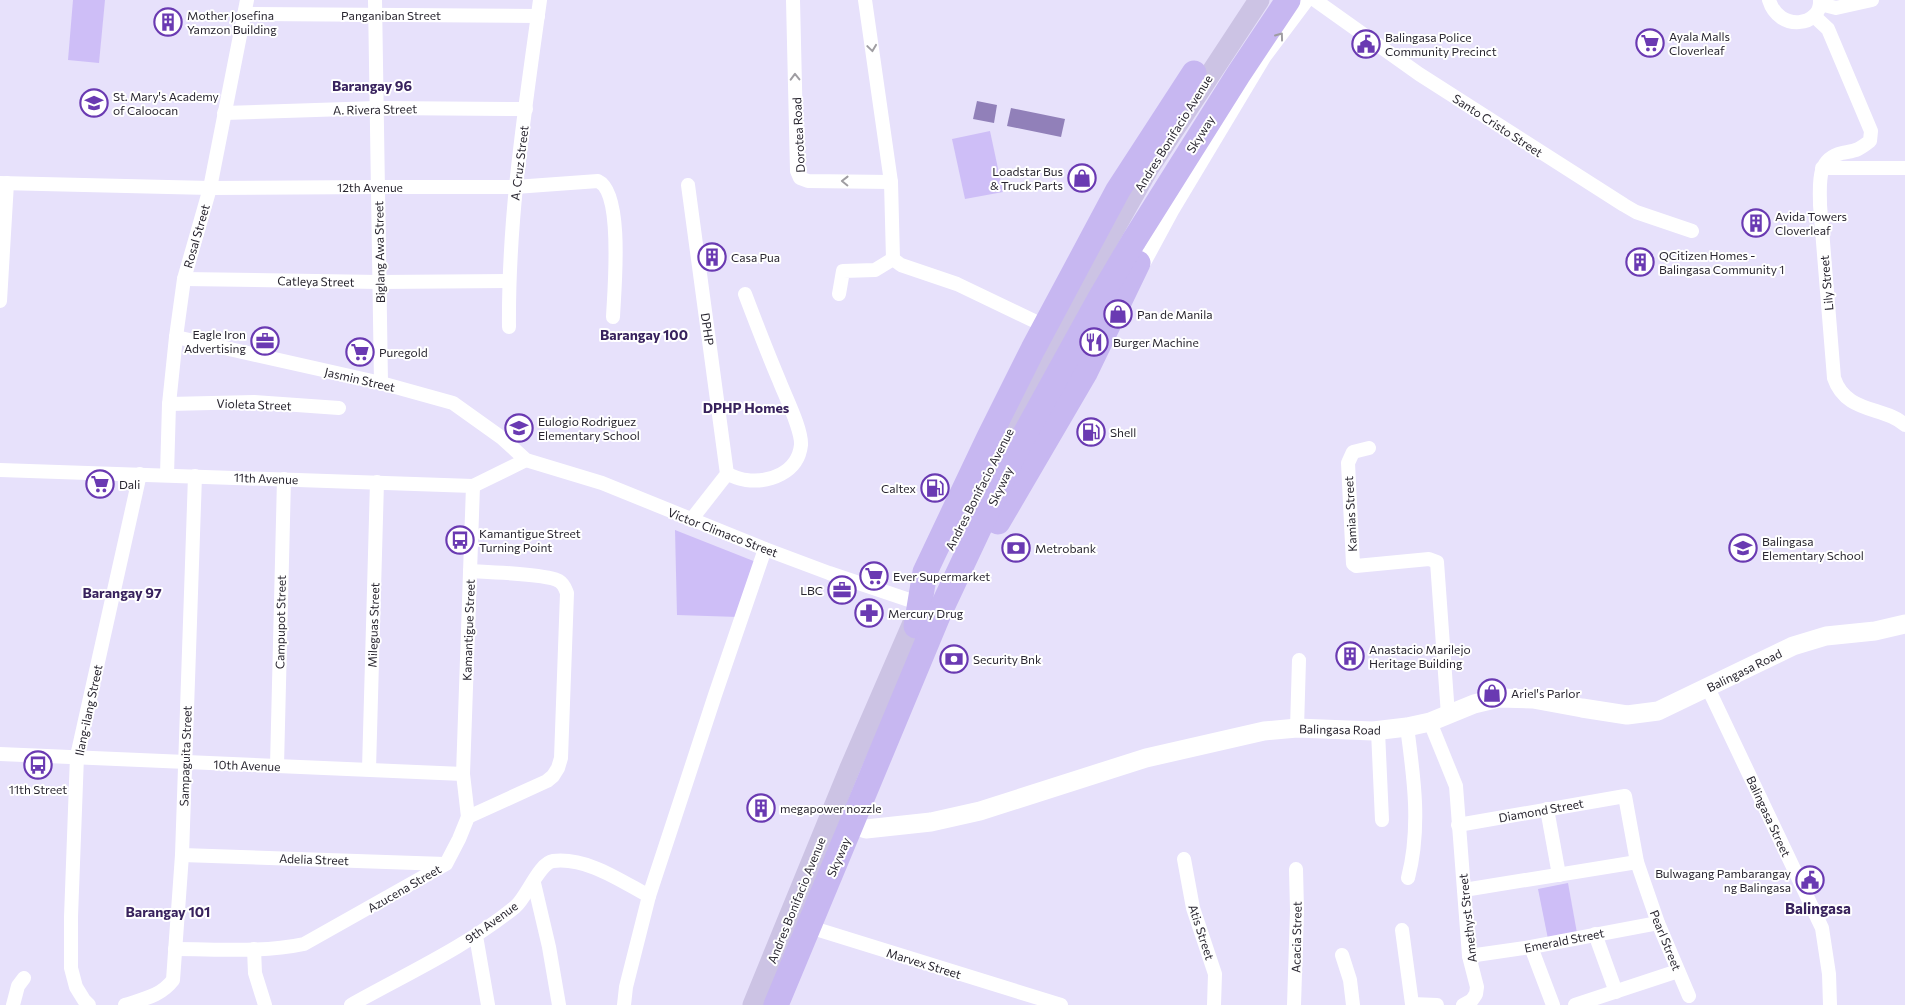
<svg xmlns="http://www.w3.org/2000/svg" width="1905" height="1005" font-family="Commissioner,sans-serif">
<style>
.green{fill:#cebef7}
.water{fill:#9180b9}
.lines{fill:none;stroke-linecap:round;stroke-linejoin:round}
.street{stroke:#fff;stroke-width:14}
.secondary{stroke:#fff;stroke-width:19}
.primary{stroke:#ccc3e4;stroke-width:21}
.highway{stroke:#c7b7f1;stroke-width:25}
.oneway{stroke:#9f9da2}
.labels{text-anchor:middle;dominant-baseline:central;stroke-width:4;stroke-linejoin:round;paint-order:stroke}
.poi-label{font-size:12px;fill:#292630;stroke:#fff;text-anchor:start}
.street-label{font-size:12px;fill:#292630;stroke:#fff}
.neighbourhood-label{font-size:14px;font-weight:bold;fill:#38225d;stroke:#fff}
.quarter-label{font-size:15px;font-weight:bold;fill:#38225d;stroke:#fff}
</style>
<rect width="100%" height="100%" fill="#e7e1fb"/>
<g class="green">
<path d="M 73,0 L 105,0 L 99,63 L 68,60 Z"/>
<path d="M 990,131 L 1003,192 L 965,199 L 952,139 Z"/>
<path d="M 675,530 L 756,562 L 738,617 L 677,615 Z"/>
<path d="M 1568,883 L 1577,933 L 1548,939 L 1538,889 Z"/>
</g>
<g class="water">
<path d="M 977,101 L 997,105 L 994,123 L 973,119 Z"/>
<path d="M 1011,108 L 1065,119 L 1061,137 L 1007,126 Z"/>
</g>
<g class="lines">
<g class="street">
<path d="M 375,0 L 381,383"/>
<path d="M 793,0 L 797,171 L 800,178 L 808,181 L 891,182"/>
<path d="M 865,0 L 891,182 L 893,259 L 901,265 L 957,284 L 1051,329"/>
<path d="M 1315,0 L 1419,74 L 1624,205 L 1636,212 L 1692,231"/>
<path d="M 1769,0 C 1779,33 1822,26 1820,0"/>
<path d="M 1820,4 L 1836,8 L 1872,0"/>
<path d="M 244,14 L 538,16"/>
<path d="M 1814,16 L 1828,29 L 1871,131 L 1870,141 C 1857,151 1857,150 1842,153 C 1816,159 1820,184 1820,205 L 1834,378 C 1846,414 1885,406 1905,425"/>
<path d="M 224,113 L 377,108 L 526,109"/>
<path d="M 1822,168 L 1905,168"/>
<path d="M 0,183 L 210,188 L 378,187 L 515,187 L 598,181 C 624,193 614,292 613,317"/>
<path d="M 688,185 L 727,474 L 691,520"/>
<path d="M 1139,272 L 1172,211 L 1265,56 L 1307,0"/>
<path d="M 184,279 L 379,282 L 508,281"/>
<path d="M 839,294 L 843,271 L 875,270 L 893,259"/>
<path d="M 0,301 L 7,183"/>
<path d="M 509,327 C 508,216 525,109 540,0"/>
<path d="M 176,337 L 381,383 L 453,403 L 502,438 L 526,460 L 602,483 L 765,549 L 829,573 L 921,604"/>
<path d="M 169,404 L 254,402 L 339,408"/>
<path d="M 1369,448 L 1353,452 L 1348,463 L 1353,564 L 1356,566 L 1429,559 L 1437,562 L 1448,715"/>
<path d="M 0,470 L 473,486 L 526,460"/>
<path d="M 727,474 C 733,476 739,479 746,480 C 769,483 798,473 801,445 C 802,429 785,396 779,380 C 767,352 756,323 745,294"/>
<path d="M 167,475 L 169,404 L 176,337 L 184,279 L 210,188 L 247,0"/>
<path d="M 1708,688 L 1822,928 L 1829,974 L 1830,1005"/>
<path d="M 1430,722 L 1456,786 L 1469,956 L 1477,987 L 1476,994 L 1472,1000 L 1463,1005"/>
<path d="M 1407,727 C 1414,778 1421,828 1408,878"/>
<path d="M 1297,728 L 1299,660"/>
<path d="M 1378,731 L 1382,820"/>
<path d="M 0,754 L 463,774"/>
<path d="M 277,766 L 284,479"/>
<path d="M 369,769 L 377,482"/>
<path d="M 1547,809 L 1559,875"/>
<path d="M 468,817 L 463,774 L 473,486"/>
<path d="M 1458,825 L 1625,796 L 1637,862 L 1658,923 L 1689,996"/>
<path d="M 182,855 L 445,864"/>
<path d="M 1184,859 L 1193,908 L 1215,974 L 1214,1005"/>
<path d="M 534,883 L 549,947 L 559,1005"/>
<path d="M 1464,890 L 1637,862"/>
<path d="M 803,925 L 1061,1005"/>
<path d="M 1402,930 L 1412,1004 L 1437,1005"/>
<path d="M 1595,934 L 1616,992"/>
<path d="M 476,936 L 488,1005"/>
<path d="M 1531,947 L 1553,1005"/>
<path d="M 175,949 C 218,949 262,953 304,944 L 446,864 L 459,839 L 468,817 L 547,781 L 553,776 L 558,768 L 561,758 L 567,593 C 565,588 564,584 559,581 C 548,574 487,572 470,571"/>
<path d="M 254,949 L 255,973 L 265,1005"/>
<path d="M 1342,955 L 1350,980 L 1353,1005"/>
<path d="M 1469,956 L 1531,947 L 1658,923"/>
<path d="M 13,1005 L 18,986 L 24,978"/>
<path d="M 89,1005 L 84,1000 L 76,987 L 71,968 L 71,917 L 77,756 L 140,474"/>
<path d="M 125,1005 C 143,999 161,996 173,980 L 182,855 L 195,476"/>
<path d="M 351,1005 C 406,974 466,947 515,907 C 527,897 539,863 553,861 C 587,857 621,881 649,896"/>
<path d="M 624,1005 L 626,987 L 649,896 L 715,695 L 765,549"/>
<path d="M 1294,1005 L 1297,910 L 1296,869"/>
<path d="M 1575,1005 L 1678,971"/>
</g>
<path class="secondary" d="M 854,825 L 866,829 L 931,822 L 980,811 L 1146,758 L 1264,731 L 1297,728 L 1373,731 L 1407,727 L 1430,722 L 1474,704 L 1499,698 L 1533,699 L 1582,708 L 1627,715 L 1658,711 L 1793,646 L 1826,636 L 1875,631 L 1905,624"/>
<g class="primary">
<path d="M 968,510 L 1081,288 L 1148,169 L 1259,0"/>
<path d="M 753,1005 L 850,768 L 919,609"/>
</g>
<g class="highway">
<path d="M 998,522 L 1085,373 L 1138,263"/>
<path d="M 916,626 L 925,572 L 989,437 L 1033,349 L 1118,190 L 1194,73"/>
<path d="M 776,1005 L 938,616 L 1015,452 L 1100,298 L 1133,242 L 1238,75 L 1288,0"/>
</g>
</g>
<defs><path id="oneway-chevron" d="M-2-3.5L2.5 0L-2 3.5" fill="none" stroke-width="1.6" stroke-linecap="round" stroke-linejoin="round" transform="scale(1.25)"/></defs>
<g class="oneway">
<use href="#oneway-chevron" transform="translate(1280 36) rotate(-54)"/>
<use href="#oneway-chevron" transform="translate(872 48) rotate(82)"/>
<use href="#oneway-chevron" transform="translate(795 77) rotate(-91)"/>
<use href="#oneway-chevron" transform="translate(845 181) rotate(-179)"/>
</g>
<defs>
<g id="building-ring" transform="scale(1.4375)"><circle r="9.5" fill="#fff" stroke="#6a3ab2" stroke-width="1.5"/><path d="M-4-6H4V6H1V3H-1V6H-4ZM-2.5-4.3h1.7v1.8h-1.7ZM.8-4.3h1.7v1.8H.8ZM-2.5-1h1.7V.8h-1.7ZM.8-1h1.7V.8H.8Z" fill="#6a3ab2"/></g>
<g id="supermarket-ring" transform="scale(1.4375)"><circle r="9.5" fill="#fff" stroke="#6a3ab2" stroke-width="1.5"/><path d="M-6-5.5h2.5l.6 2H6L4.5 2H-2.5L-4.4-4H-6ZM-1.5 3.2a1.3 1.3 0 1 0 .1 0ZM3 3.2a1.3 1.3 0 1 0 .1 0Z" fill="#6a3ab2"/></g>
<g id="civic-ring" transform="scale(1.4375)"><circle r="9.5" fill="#fff" stroke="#6a3ab2" stroke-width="1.5"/><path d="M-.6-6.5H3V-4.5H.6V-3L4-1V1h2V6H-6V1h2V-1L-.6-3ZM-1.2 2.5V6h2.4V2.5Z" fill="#6a3ab2"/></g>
<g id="school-ring" transform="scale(1.4375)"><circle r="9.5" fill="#fff" stroke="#6a3ab2" stroke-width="1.5"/><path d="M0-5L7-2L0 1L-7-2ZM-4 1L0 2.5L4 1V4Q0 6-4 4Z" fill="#6a3ab2"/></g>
<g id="shop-ring" transform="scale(1.4375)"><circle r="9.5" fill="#fff" stroke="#6a3ab2" stroke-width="1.5"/><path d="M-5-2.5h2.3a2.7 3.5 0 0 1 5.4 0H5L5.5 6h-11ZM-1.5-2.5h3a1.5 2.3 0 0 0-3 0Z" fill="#6a3ab2"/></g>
<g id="office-ring" transform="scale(1.4375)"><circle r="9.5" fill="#fff" stroke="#6a3ab2" stroke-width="1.5"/><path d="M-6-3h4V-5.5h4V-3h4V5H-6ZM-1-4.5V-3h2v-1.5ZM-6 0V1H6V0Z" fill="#6a3ab2"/></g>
<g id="restaurant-ring" transform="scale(1.4375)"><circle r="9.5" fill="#fff" stroke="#6a3ab2" stroke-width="1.5"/><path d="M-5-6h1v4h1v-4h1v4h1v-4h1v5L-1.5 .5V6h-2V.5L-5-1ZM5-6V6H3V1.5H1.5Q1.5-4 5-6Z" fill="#6a3ab2"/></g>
<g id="fuel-ring" transform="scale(1.4375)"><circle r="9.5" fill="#fff" stroke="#6a3ab2" stroke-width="1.5"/><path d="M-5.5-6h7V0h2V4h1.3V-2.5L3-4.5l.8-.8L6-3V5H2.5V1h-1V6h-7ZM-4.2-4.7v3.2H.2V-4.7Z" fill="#6a3ab2"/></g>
<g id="bus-ring" transform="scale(1.4375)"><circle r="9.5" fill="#fff" stroke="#6a3ab2" stroke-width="1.5"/><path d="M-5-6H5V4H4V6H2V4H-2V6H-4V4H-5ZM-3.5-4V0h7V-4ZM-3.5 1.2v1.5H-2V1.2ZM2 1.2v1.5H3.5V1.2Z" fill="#6a3ab2"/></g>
<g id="bank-ring" transform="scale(1.4375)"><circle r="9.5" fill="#fff" stroke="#6a3ab2" stroke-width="1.5"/><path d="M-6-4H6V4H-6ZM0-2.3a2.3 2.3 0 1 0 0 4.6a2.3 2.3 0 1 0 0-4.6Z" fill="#6a3ab2"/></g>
<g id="pharmacy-ring" transform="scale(1.4375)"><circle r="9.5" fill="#fff" stroke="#6a3ab2" stroke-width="1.5"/><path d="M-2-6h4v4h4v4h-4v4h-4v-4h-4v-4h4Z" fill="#6a3ab2"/></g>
</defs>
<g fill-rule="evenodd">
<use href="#building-ring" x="168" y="22"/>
<use href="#supermarket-ring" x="1650" y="43"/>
<use href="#civic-ring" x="1366" y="44"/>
<use href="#school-ring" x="94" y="103"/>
<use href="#shop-ring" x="1082" y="178"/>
<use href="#building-ring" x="1756" y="223"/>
<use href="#building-ring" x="712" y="257"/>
<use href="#building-ring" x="1640" y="262"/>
<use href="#shop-ring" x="1118" y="314"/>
<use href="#office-ring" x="265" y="341"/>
<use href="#restaurant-ring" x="1094" y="342"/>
<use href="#supermarket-ring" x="360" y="352"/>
<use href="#school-ring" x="519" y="428"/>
<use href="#fuel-ring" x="1091" y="432"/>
<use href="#supermarket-ring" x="100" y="484"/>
<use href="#fuel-ring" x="935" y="488"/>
<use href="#bus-ring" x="460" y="540"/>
<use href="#bank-ring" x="1016" y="548"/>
<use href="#school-ring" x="1743" y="548"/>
<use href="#supermarket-ring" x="874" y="576"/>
<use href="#office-ring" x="842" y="590"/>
<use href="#pharmacy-ring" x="869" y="613"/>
<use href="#building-ring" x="1350" y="656"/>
<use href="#bank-ring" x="954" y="659"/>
<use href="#shop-ring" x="1492" y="693"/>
<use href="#bus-ring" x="38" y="765"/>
<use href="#building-ring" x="761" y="808"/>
<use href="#civic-ring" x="1810" y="880"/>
</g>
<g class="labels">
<g class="poi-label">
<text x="187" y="15">Mother Josefina<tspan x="187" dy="14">Yamzon Building</tspan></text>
<text x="1669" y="36">Ayala Malls<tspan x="1669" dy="14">Cloverleaf</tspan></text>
<text x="1385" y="37">Balingasa Police<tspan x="1385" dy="14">Community Precinct</tspan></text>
<text x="113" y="96">St. Mary's Academy<tspan x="113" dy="14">of Caloocan</tspan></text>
<text x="1063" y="171" text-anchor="end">Loadstar Bus<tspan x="1063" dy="14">&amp; Truck Parts</tspan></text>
<text x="1775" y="216">Avida Towers<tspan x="1775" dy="14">Cloverleaf</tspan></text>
<text x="1659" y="255">QCitizen Homes -<tspan x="1659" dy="14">Balingasa Community 1</tspan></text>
<text x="731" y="257">Casa Pua</text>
<text x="1137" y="314">Pan de Manila</text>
<text x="246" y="334" text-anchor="end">Eagle Iron<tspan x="246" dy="14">Advertising</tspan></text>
<text x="1113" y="342">Burger Machine</text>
<text x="379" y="352">Puregold</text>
<text x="538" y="421">Eulogio Rodriguez<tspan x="538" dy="14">Elementary School</tspan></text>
<text x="1110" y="432">Shell</text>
<text x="119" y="484">Dali</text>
<text x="916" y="488" text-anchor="end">Caltex</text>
<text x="479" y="533">Kamantigue Street<tspan x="479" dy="14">Turning Point</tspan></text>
<text x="1762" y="541">Balingasa<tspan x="1762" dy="14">Elementary School</tspan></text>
<text x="1035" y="548">Metrobank</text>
<text x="893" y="576">Ever Supermarket</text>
<text x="823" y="590" text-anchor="end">LBC</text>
<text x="888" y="613">Mercury Drug</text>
<text x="1369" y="649">Anastacio Marilejo<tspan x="1369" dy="14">Heritage Building</tspan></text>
<text x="973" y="659">Security Bnk</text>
<text x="1511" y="693">Ariel's Parlor</text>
<text x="38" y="789" text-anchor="middle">11th Street</text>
<text x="780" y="808">megapower nozzle</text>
<text x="1791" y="873" text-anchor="end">Bulwagang Pambarangay<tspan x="1791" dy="14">ng Balingasa</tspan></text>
</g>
<g class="street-label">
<text x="391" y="15">Panganiban Street</text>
<text transform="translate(375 109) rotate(-1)">A. Rivera Street</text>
<text transform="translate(1498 125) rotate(33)">Santo Cristo Street</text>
<text transform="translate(1173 133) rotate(-58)">Andres Bonifacio Avenue</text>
<text transform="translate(1200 134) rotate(-58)">Skyway</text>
<text transform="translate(798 135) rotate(-93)">Dorotea Road</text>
<text transform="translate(519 163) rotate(-83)">A. Cruz Street</text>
<text x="370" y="187">12th Avenue</text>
<text transform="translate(196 236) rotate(-74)">Rosal Street</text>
<text transform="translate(379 252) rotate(-91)">Biglang Awa Street</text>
<text transform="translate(316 281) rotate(1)">Catleya Street</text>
<text transform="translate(1826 283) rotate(-95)">Lily Street</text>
<text transform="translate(708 329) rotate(82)">DPHP</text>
<text transform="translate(360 379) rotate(13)">Jasmin Street</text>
<text transform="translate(254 404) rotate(2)">Violeta Street</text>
<text transform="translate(266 478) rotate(2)">11th Avenue</text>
<text transform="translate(1000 486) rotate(-65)">Skyway</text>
<text transform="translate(979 489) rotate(-63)">Andres Bonifacio Avenue</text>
<text transform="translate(1350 514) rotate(-93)">Kamias Street</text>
<text transform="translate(723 532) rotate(21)">Victor Climaco Street</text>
<text transform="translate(280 622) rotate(-89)">Campupot Street</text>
<text transform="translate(373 625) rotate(-88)">Mileguas Street</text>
<text transform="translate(468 630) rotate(-88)">Kamantigue Street</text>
<text transform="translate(1744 670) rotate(-26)">Balingasa Road</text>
<text transform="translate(88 710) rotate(-78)">Ilang-ilang Street</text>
<text transform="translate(1340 729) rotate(1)">Balingasa Road</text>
<text transform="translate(185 756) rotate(-88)">Sampaguita Street</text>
<text transform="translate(247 765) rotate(2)">10th Avenue</text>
<text transform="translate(1541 810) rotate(-10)">Diamond Street</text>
<text transform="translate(1769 816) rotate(65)">Balingasa Street</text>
<text transform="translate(838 857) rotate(-67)">Skyway</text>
<text transform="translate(314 859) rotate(2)">Adelia Street</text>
<text transform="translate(404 888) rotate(-30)">Azucena Street</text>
<text transform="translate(796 900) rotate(-68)">Andres Bonifacio Avenue</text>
<text transform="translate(1467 918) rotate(-96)">Amethyst Street</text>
<text transform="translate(491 922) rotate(-36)">9th Avenue</text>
<text transform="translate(1202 932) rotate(72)">Atis Street</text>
<text transform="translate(1296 937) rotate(-89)">Acacia Street</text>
<text transform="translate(1564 940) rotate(-11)">Emerald Street</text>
<text transform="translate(1666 940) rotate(68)">Pearl Street</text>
<text transform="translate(924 963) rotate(17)">Marvex Street</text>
</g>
<g class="neighbourhood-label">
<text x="372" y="85">Barangay 96</text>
<text x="644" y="334">Barangay 100</text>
<text x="746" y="407">DPHP Homes</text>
<text x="122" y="592">Barangay 97</text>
<text x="168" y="911">Barangay 101</text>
</g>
<g class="quarter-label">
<text x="1818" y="908">Balingasa</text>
</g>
</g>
</svg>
